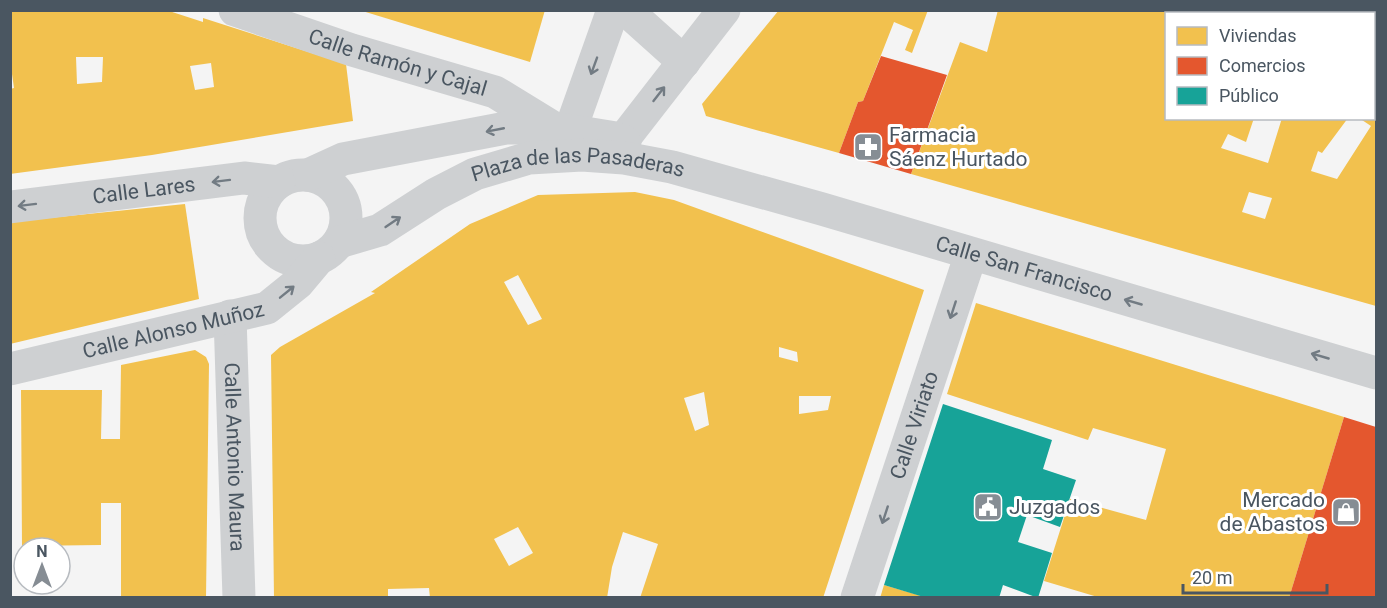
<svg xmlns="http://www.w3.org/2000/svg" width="1387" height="608" font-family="Roboto,sans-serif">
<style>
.homes{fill:#f2c14e;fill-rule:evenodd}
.shops{fill:#e4572e}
.public{fill:#17a398}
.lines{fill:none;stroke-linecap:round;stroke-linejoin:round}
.street{stroke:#ced0d2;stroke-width:33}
.oneway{stroke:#727b83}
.labels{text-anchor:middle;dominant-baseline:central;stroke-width:6;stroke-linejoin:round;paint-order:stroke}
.street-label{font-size:21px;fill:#4a5661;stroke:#fff}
.poi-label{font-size:21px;fill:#4a5661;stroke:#fff;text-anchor:start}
</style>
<rect width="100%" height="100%" fill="#f4f4f4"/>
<g class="homes">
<path d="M 10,10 L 166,10 L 203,22 L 203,18 L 346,64 L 353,121 L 152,155 L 10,174 L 10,89 L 14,88 L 10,60 ZM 76,57 L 103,57 L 102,82 L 77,84 ZM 211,63 L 214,87 L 195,90 L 190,66 Z"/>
<path d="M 359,10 L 545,10 L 530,62 Z"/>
<path d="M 779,10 L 928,10 L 912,53 L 905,50 L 913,30 L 894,22 L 863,101 L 858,102 L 839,153 L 706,116 L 702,104 Z"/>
<path d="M 998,10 L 1180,10 L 1188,13 L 1166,14 L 1166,118 L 1254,118 L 1246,142 L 1228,134 L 1221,148 L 1268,163 L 1282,118 L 1348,118 L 1322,153 L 1318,151 L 1311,171 L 1337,179 L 1371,126 L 1359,118 L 1374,118 L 1374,14 L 1355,14 L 1354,10 L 1376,10 L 1376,306 L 911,174 L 960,42 L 987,52 ZM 1249,192 L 1272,198 L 1265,219 L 1242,212 Z"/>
<path d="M 635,192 L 674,200 L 924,290 L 823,598 L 640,598 L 658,544 L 623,532 L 612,567 L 607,598 L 430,598 L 429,588 L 388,589 L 388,598 L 274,598 L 271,355 L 280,347 L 375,293 L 371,292 L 470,224 L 538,195 ZM 518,275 L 542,319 L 528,325 L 504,282 ZM 779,347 L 797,352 L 798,362 L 779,357 ZM 704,392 L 709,425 L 695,431 L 684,398 ZM 799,396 L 831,396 L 828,410 L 799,414 ZM 518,527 L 533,553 L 509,566 L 494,539 Z"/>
<path d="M 185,204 L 199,299 L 10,344 L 10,222 Z"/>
<path d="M 976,303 L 1344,417 L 1289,598 L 1101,598 L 1044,581 L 1070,499 L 1146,520 L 1166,449 L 1093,428 L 1088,440 L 947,394 Z"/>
<path d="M 195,350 L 206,357 L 209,364 L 206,598 L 121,598 L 121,503 L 101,503 L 101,545 L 22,546 L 21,390 L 102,390 L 101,439 L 120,439 L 121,365 Z"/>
<path d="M 884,585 L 925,597 L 925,598 L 880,598 Z"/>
</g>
<g class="shops">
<path d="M 881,56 L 947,75 L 911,174 L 839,153 L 858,102 L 863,101 Z"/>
<path d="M 1344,417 L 1376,427 L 1376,598 L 1289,598 Z"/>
</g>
<path class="public" d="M 943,404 L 1052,440 L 1043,469 L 1076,480 L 1060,527 L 1027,515 L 1018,542 L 1052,553 L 1038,598 L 1003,585 L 999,598 L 927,598 L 884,585 Z"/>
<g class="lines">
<g class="street">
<path id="s1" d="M 235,10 L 352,50 L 495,92 L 554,128"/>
<path d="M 626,10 L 684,62"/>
<path d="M 1236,10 L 1245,14"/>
<path d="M 1308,14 L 1309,10"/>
<path d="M 570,131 L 613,10"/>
<path d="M 623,140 L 724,10"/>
<circle cx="303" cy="218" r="43"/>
<path d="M 308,175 L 343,159 L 506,128 L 554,128 L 616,138 L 625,142"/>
<path id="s2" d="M 10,207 L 244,178 L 279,182"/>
<path id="s3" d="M 339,242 L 380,230 L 436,194 L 475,174 L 529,158 L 582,155 L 624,158 L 672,167 L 822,209 L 1376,373"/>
<path id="s4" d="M 230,316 L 239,598"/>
<path id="s5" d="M 10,369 L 267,308 L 298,283 L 319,258"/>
<path id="s6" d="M 857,598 L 971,254"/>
</g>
</g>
<defs><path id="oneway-shaft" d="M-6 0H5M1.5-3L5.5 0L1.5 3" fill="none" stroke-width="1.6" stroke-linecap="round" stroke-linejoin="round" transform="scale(1.5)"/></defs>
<g class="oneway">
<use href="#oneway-shaft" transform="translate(594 66) rotate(110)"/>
<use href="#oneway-shaft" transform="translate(659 94) rotate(-52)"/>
<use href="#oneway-shaft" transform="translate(495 130) rotate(169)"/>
<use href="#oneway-shaft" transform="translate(221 181) rotate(173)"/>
<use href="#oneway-shaft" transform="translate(27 205) rotate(173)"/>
<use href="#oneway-shaft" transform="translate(393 222) rotate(-34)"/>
<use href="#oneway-shaft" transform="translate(287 292) rotate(-39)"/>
<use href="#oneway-shaft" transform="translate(1133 302) rotate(-164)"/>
<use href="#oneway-shaft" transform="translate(953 310) rotate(108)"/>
<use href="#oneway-shaft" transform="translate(1320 356) rotate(-164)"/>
<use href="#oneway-shaft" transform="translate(885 515) rotate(108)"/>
</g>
<defs>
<g id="pharmacy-square" transform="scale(1.5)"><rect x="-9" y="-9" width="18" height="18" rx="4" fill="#868d94" stroke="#fff"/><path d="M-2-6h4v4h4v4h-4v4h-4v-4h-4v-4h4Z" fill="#fff"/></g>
<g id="civic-square" transform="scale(1.5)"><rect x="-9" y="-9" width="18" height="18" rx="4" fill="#868d94" stroke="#fff"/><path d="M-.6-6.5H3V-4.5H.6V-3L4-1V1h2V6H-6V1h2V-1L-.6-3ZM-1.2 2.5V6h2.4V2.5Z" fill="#fff"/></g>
<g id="shop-square" transform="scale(1.5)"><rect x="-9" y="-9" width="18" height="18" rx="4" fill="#868d94" stroke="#fff"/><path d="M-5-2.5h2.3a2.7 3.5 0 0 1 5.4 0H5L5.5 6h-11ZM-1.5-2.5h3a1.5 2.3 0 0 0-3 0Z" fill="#fff"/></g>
</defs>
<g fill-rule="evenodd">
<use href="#pharmacy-square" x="868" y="147"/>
<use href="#civic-square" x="988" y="507"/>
<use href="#shop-square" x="1346" y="512"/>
</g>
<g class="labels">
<g class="street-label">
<text stroke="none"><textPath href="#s1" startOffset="171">Calle Ramón y Cajal</textPath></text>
<text stroke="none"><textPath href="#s3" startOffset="258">Plaza de las Pasaderas</textPath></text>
<text stroke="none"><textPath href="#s2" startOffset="135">Calle Lares</textPath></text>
<text stroke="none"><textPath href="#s3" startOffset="720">Calle San Francisco</textPath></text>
<text stroke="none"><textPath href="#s5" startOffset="168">Calle Alonso Muñoz</textPath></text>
<text stroke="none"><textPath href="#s6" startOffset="182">Calle Viriato</textPath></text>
<text stroke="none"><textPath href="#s4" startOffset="141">Calle Antonio Maura</textPath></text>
</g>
<g class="poi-label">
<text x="889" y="135">Farmacia<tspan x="889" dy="24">Sáenz Hurtado</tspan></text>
<text x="1325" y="500" text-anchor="end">Mercado<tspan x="1325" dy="24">de Abastos</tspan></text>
<text x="1009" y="507">Juzgados</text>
</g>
</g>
<rect width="1387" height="608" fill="none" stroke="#4a5661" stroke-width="24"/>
<rect x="1165" y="12" width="210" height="108" fill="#ffffff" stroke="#b7bbc0" stroke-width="1.5"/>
<rect x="1177" y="27" width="30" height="18" fill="#f2c14e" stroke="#b7bbc0" stroke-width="1.5"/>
<text x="1219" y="42" font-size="18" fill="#4a5661">Viviendas</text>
<rect x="1177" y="57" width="30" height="18" fill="#e4572e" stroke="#b7bbc0" stroke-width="1.5"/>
<text x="1219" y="72" font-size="18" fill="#4a5661">Comercios</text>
<rect x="1177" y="87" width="30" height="18" fill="#17a398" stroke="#b7bbc0" stroke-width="1.5"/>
<text x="1219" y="102" font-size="18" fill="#4a5661">Público</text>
<g transform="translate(42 566)"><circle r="28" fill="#ffffff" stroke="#b7bbc0" stroke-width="1.5"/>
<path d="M0-4.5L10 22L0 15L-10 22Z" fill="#868d94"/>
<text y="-9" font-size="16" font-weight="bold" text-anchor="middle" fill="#4a5661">N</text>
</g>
<path d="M1183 584v9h144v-9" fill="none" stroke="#4a5661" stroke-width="3"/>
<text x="1192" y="584" font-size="18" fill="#4a5661" stroke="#ffffff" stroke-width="4.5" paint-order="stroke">20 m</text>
</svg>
